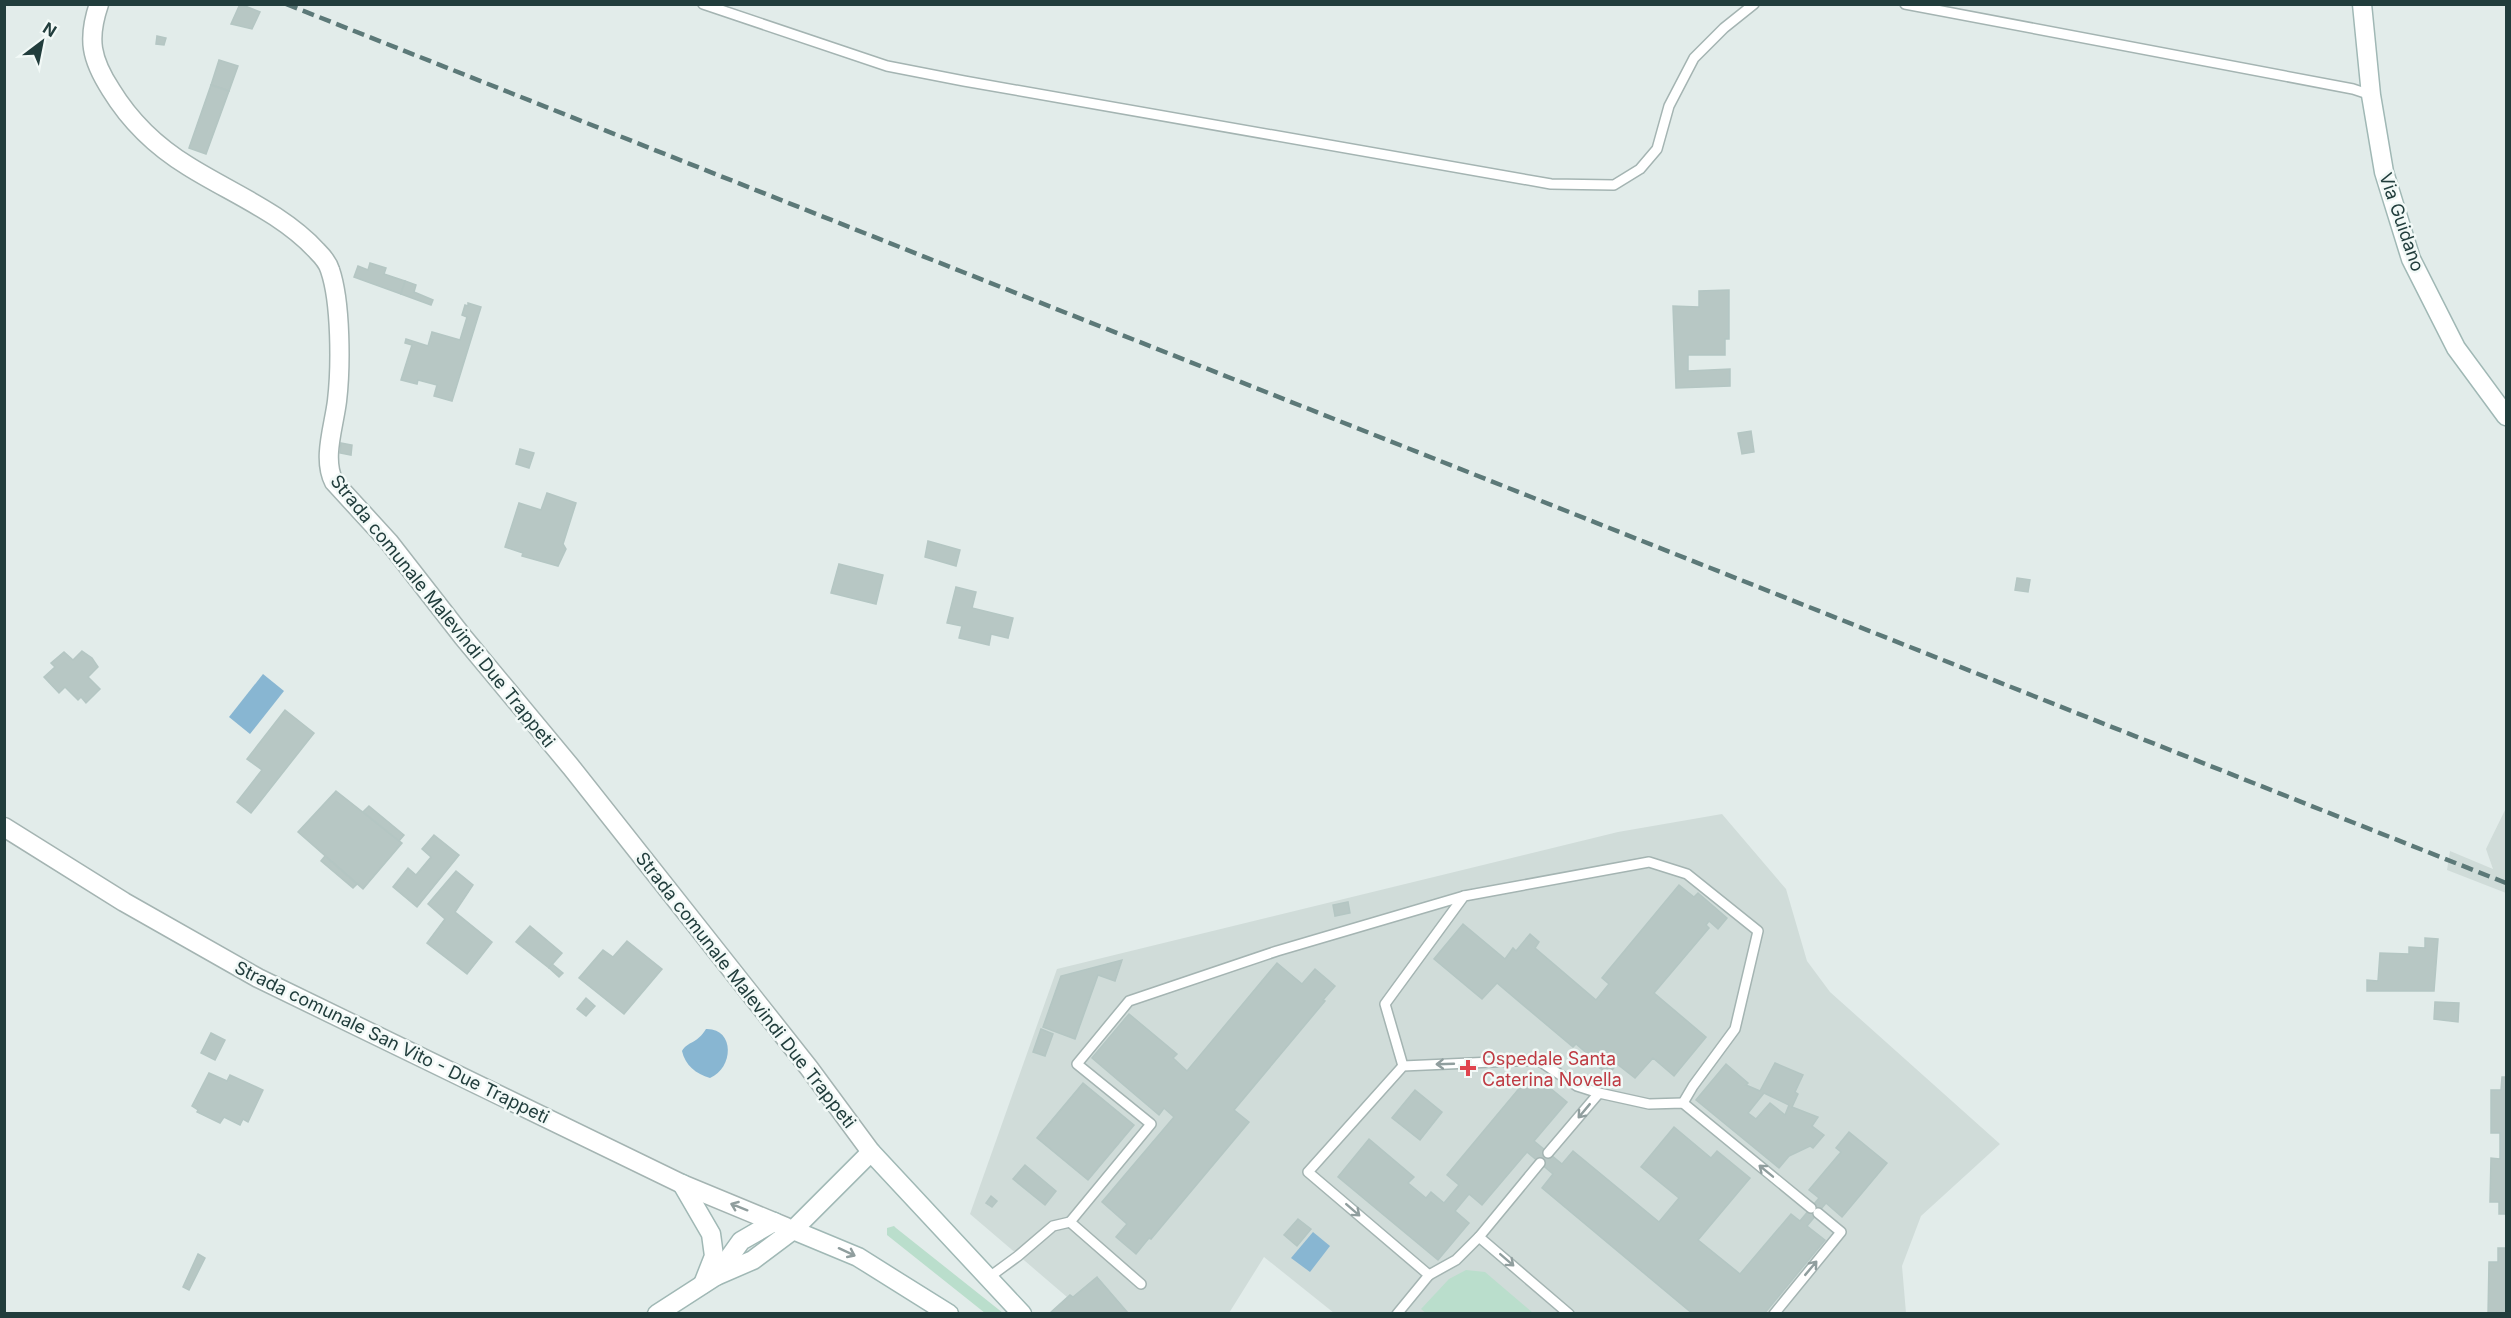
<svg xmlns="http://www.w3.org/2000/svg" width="2511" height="1318" font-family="Inter,sans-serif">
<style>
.built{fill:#d0dcd9}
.green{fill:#badecc}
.water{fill:#88b6d2}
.building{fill:#b7c7c4;stroke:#b4c6c3;stroke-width:1.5;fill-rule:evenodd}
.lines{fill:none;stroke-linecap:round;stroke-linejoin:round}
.service-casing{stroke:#a4b4b2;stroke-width:12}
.minor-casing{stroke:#a4b4b2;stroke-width:21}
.secondary-casing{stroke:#a0b8b5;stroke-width:21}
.service{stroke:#fff;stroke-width:9}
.minor{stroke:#fff;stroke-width:18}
.secondary{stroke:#fff;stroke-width:18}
.rail{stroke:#5c7978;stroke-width:4.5;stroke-dasharray:12 6;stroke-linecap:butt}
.oneway{stroke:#909e9e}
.health-dot{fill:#e0444e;stroke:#f2f9f7;stroke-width:2}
.labels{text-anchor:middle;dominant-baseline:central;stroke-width:5;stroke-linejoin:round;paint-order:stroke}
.street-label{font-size:18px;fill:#213d3c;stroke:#f2f9f7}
.health-label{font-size:18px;fill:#be3a42;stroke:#f2f9f7;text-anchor:start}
</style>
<rect width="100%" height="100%" fill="#e2ecea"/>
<g class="built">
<path d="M 2506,808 L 2506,893 L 2447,870 L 2450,851 L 2493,869 L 2486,849 Z"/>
<path d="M 1722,814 L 1786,889 L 1807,961 L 1830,992 L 2000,1144 L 1921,1216 L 1902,1266 L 1906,1313 L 1334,1313 L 1264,1257 L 1229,1313 L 1129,1313 L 1098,1277 L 1073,1297 L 1070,1295 L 1067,1297 L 970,1214 L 1057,969 L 1618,832 Z"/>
</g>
<g class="green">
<path d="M 894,1226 L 896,1228 L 1003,1313 L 985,1313 L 887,1235 L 887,1228 Z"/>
<path d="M 1466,1270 L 1485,1272 L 1533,1313 L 1427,1314 L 1421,1309 L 1449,1279 Z"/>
</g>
<g class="water">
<path d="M 263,674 L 284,691 L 250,734 L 229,717 Z"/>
<path d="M 706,1029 C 735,1028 734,1068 710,1078 C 696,1074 685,1065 682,1051 C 688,1041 697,1044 706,1029 Z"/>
<path d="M 1313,1232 L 1330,1246 L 1310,1272 L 1291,1258 Z"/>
</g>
<g class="building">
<path d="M 240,4 L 260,12 L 252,29 L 231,24 Z"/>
<path d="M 157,36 L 166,38 L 164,45 L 156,44 Z"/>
<path d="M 219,60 L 238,66 L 229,91 L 211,85 Z"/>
<path d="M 211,85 L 229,91 L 206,154 L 189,148 Z"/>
<path d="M 370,263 L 386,268 L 384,274 L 405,281 L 401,294 L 354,277 L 358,266 L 368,270 Z"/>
<path d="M 405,281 L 416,285 L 414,292 L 433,300 L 431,305 L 401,294 Z"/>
<path d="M 1729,290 L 1729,339 L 1725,339 L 1725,355 L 1688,355 L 1688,371 L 1730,369 L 1730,386 L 1676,388 L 1673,306 L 1699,307 L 1699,291 Z"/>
<path d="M 468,303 L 481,307 L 452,401 L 434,396 L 437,385 L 418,380 L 417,384 L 401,380 L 412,345 L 405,343 L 406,339 L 428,346 L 432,332 L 460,340 L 467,317 L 462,315 L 465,305 L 468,306 Z"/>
<path d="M 1751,431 L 1754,452 L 1742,454 L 1738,433 Z"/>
<path d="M 341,443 L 352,445 L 351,455 L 340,453 Z"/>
<path d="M 520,449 L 534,453 L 529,468 L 516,464 Z"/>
<path d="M 547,493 L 576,503 L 563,544 L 566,549 L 558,566 L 522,556 L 523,553 L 505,547 L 519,503 L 541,510 Z"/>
<path d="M 928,541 L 960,550 L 956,566 L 925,557 Z"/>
<path d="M 839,564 L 883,575 L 876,604 L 831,593 Z"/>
<path d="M 2017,578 L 2030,580 L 2028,592 L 2015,590 Z"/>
<path d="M 956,587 L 976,592 L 972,608 L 1013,618 L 1008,638 L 991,634 L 989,645 L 959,638 L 962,626 L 947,623 Z"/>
<path d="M 82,651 L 92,658 L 98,667 L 88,677 L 100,689 L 86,703 L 81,697 L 78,700 L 65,687 L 59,693 L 44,677 L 55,667 L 51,663 L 64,652 L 73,660 Z"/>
<path d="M 285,710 L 314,733 L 251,813 L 237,802 L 262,770 L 247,759 Z"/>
<path d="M 336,791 L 402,843 L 363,889 L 298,832 Z"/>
<path d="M 369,806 L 404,835 L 399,841 L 363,812 Z"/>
<path d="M 434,835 L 459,855 L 417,907 L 393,887 L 408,868 L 416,875 L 431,857 L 422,849 Z"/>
<path d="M 325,856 L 357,884 L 353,888 L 321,861 Z"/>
<path d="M 456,871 L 473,885 L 455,912 L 492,942 L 467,974 L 427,943 L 445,919 L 428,904 Z"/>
<path d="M 1679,885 L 1694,897 L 1698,893 L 1727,918 L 1718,929 L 1709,921 L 1706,925 L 1709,928 L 1654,993 L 1706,1037 L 1674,1076 L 1653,1058 L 1635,1078 L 1617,1064 L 1608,1075 L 1588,1058 L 1590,1056 L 1576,1044 L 1573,1047 L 1497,983 L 1482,999 L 1434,959 L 1463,924 L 1505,959 L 1513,948 L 1516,951 L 1530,934 L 1539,942 L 1535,948 L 1596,1000 L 1609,984 L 1602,978 Z"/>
<path d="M 1348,902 L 1350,913 L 1335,916 L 1333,905 Z"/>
<path d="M 530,926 L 562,953 L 549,968 L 516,942 Z"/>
<path d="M 2425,938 L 2438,939 L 2434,991 L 2367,991 L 2367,980 L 2378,981 L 2380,953 L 2409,954 L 2409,947 L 2425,948 Z"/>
<path d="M 627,941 L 662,969 L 624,1014 L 579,978 L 603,950 L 613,957 Z"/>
<path d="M 1122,960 L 1115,981 L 1098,975 L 1075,1039 L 1043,1027 L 1061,976 Z"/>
<path d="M 1277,963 L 1302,984 L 1315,969 L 1335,986 L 1323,1000 L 1325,1001 L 1234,1110 L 1249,1122 L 1151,1239 L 1149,1238 L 1136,1254 L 1116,1237 L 1127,1224 L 1102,1202 L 1174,1117 L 1164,1108 L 1159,1115 L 1092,1058 L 1129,1014 L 1177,1054 L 1173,1058 L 1187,1071 Z"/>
<path d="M 552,964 L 563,973 L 559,977 L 549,968 Z"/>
<path d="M 586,998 L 595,1006 L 586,1016 L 577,1009 Z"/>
<path d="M 2435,1002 L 2459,1003 L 2458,1022 L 2434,1019 Z"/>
<path d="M 1041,1029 L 1053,1034 L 1045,1056 L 1033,1052 Z"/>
<path d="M 211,1033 L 225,1040 L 215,1060 L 201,1053 Z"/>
<path d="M 1775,1063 L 1803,1075 L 1795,1092 L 1798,1094 L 1792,1107 L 1818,1117 L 1812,1126 L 1824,1135 L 1813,1148 L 1810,1146 L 1789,1156 L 1779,1168 L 1696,1100 L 1726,1064 L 1748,1083 L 1746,1085 L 1760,1091 ZM 1764,1093 L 1789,1105 L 1785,1115 L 1770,1103 L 1756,1119 L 1748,1113 Z"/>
<path d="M 209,1073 L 227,1081 L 230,1075 L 263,1090 L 248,1122 L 243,1119 L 240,1125 L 224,1117 L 220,1123 L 197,1112 L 198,1110 L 192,1106 Z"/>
<path d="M 1532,1073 L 1567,1102 L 1534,1141 L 1562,1164 L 1573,1151 L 1659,1222 L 1679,1198 L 1641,1167 L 1674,1127 L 1711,1158 L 1717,1151 L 1750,1178 L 1698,1240 L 1740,1274 L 1791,1214 L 1800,1221 L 1819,1198 L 1809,1190 L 1841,1152 L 1836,1148 L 1849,1132 L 1887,1163 L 1842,1217 L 1826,1203 L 1807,1226 L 1825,1240 L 1764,1314 L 1693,1314 L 1542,1188 L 1553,1174 L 1527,1152 L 1482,1205 L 1469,1194 L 1455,1211 L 1469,1223 L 1438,1260 L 1338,1177 L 1369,1139 L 1414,1177 L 1408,1183 L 1426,1198 L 1431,1192 L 1444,1203 L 1459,1185 L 1447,1175 Z"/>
<path d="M 2502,1077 L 2506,1077 L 2506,1214 L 2499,1214 L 2499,1202 L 2490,1202 L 2491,1158 L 2500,1159 L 2500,1133 L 2491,1133 L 2491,1090 L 2501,1090 Z"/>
<path d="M 1083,1083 L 1134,1125 L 1088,1180 L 1037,1138 Z"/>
<path d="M 1415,1090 L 1442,1112 L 1420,1140 L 1392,1118 Z"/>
<path d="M 1025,1165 L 1056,1191 L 1045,1205 L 1013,1179 Z"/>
<path d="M 991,1196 L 997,1201 L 992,1207 L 986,1203 Z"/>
<path d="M 1298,1219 L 1311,1229 L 1297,1246 L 1284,1235 Z"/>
<path d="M 2498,1248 L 2506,1248 L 2506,1314 L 2488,1314 L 2489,1262 L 2498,1262 Z"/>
<path d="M 198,1254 L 205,1258 L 189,1290 L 183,1287 Z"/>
<path d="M 1097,1277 L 1129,1314 L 1050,1313 L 1070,1295 L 1073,1297 Z"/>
</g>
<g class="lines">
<g class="service-casing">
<g id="service">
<path d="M 703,4 L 887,66 L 964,81 L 1551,184 L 1614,185 L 1640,169 L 1657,149 L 1669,106 L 1694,58 L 1724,28 L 1754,4"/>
<path d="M 1905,4 L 2353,89 L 2371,95"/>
<path d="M 1403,1066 L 1385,1004 L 1464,896 L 1649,862 L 1687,874 L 1758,931 L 1735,1029 L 1693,1086 L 1683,1103"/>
<path d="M 1548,1153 L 1599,1093 L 1649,1104 L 1683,1103 L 1811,1208"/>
<path d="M 1479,1237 L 1540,1163"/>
<path d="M 1429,1275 L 1308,1172 L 1403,1066 L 1538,1060 L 1577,1086 L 1599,1093"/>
<path d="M 988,1278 L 1018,1256 L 1053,1226 L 1070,1222"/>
<path d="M 1141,1284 L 1070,1222 L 1151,1124 L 1077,1064 L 1129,1001 L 1277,951 L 1464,896"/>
<path d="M 1397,1314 L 1429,1275 L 1456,1260 L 1479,1237 L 1569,1314"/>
<path d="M 1774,1314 L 1841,1232 L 1818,1213"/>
</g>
</g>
<g class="minor-casing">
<g id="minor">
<path d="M 99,4 C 87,39 91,59 111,90 C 130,121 157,147 188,166 C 231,193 282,213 317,251 C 322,256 328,263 330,270 C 341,302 341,367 337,401 C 334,426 322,459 334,482 L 389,542 L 463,637 L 571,767 L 809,1068 L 871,1152"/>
<path d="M 4,827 L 124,902 L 258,978 L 682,1184 L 786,1227"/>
</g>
</g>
<g class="secondary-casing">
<g id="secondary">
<path d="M 2362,4 L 2371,95 L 2384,172 L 2411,259 L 2456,348 L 2506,416"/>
<path d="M 682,1184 L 711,1234 L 714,1256 L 703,1284"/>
<path d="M 793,1230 L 858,1257 L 949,1314"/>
<path d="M 716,1276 L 741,1241 L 774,1222"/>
<path d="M 657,1314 L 716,1276 L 753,1260 L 793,1230 L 871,1152 L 1022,1314"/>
</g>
</g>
<use href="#service" class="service"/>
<use href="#minor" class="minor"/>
<use href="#secondary" class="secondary"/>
<path class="rail" d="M 286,4 L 2506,883"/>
</g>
<defs><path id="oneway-shaft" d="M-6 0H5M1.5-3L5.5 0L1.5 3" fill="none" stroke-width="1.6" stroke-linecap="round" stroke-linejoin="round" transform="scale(1.5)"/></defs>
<g class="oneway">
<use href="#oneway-shaft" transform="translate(1445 1064) rotate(178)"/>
<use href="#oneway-shaft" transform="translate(1584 1111) rotate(130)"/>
<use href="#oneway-shaft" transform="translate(1766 1171) rotate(-141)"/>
<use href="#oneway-shaft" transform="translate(739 1207) rotate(-158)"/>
<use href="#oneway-shaft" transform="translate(1353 1210) rotate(41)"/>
<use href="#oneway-shaft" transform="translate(847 1252) rotate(25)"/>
<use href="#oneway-shaft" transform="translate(1507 1260) rotate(41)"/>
<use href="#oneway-shaft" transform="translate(1811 1268) rotate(-50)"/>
</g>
<path class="health-dot" d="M1465 1059h6v6h6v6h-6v6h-6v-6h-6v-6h6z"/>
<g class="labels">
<g class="street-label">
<text transform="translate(2402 222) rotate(71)">Via Guidano</text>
<text transform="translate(443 611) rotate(51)">Strada comunale Malevindi Due Trappeti</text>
<text transform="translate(746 990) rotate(52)">Strada comunale Malevindi Due Trappeti</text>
<text transform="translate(392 1042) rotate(26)">Strada comunale San Vito - Due Trappeti</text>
</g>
<g class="health-label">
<text x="1482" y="1058">Ospedale Santa<tspan x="1482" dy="21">Caterina Novella</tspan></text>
</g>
</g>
<rect width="2511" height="1318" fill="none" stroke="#213d3c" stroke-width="12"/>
<g transform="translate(42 42) rotate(32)" stroke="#f2f9f7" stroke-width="4.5" paint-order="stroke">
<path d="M0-4.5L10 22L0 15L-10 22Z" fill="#213d3c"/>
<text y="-9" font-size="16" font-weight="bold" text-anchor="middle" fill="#213d3c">N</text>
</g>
</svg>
